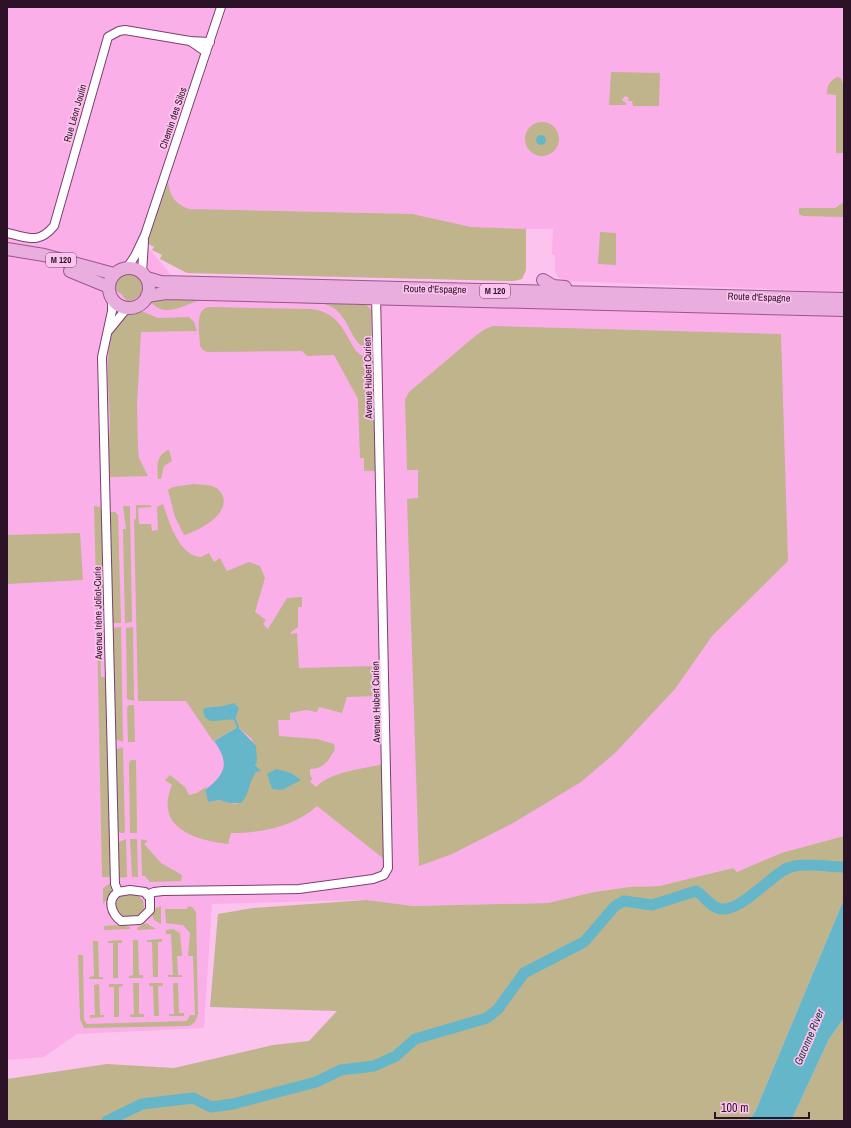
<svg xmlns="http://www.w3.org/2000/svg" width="851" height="1128" font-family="'Archivo Narrow',sans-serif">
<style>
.built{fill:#fbafe9}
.green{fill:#bfb48c}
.water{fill:#66b6c9}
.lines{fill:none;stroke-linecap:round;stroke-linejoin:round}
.stream{stroke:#66b6c9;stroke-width:2}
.river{stroke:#66b6c9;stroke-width:11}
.street-casing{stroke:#7b3f6f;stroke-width:10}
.primary-casing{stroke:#9d548f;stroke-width:14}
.street{stroke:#fff;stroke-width:8}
.primary{stroke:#e9adde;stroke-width:12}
.labels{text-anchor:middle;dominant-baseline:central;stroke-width:3.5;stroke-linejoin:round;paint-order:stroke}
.shield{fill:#fcc3ee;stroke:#6a4762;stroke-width:1}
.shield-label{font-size:9px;font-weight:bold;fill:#2b1226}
.street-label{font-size:10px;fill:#2b1226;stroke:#fcc3ee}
.water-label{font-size:11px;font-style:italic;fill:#133a42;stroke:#fcc3ee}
</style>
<rect width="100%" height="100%" fill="#fcc3ee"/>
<g class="built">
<path d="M 7,7 L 225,7 L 146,245 L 173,277 L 844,294 L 844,836 L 781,853 L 737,872 L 732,868 L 659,886 L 629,887 L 594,892 L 548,903 L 413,906 L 359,900 L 212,904 L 204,1028 L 77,1034 L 44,1057 L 7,1060 Z"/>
<path d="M 227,7 L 844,7 L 844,292 L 565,281 L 558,277 L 555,270 L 555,256 L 552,254 L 553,229 L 526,229 L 526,270 L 522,279 L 513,281 L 270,275 L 160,259 L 162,255 L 152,250 L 154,247 L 147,243 Z"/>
</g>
<g class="green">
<path d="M 611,72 L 660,73 L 659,106 L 633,106 L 632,101 L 628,101 L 629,98 L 625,96 L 622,100 L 626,103 L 626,105 L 609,105 Z"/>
<path d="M 837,77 L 841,78 L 844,87 L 844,153 L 836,153 L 836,95 L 827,94 C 827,85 829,82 837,77 Z"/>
<circle cx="542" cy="139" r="17"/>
<path d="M 168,182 C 170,196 175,204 189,209 L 412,214 L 471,227 L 526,229 L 526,270 L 522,279 L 513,281 L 187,273 L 160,259 L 162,255 L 152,250 L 154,247 L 147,243 Z"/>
<path d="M 844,202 L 844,217 L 803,216 L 799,214 L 799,208 L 835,208 Z"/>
<path d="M 600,232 L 616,233 L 616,265 L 598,264 Z"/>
<path d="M 128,271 C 148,274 148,300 127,301 L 121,294 L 114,289 C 114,279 118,273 128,271 Z"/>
<path d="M 155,297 L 365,303 L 371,310 L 371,351 C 347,344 351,310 324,304 L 214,300 C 209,300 203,300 198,301 C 180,306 164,319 149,300 Z"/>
<path d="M 208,307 L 311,309 C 338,312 343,330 356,351 L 361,355 L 372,358 L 373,411 L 377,443 L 376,471 L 364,471 L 364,458 L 360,458 L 358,399 L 334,355 L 307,356 L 302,351 L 207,352 L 203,350 L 200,346 C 200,336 194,310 208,307 Z"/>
<path d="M 133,310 L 144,312 L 158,318 L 189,317 L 194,322 L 197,331 L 141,332 L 137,404 L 138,449 L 139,458 L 148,476 L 110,477 C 107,457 110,439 110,419 C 110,390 98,322 133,310 Z"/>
<path d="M 493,326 L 781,334 L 788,561 L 712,636 L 675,689 L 615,753 L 581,782 L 513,823 L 452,854 L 419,866 L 407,499 L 418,498 L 418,470 L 407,470 L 405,400 L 409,392 L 474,337 L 485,329 Z"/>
<path d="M 169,450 L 172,461 L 164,466 L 161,479 L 158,479 C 157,467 156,454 169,450 Z"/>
<path d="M 193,484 C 200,485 208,484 214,487 C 218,488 221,492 223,496 C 229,515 199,531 184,535 L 175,517 L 168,490 L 173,487 Z"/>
<path d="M 163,504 C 169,522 179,556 201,557 L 209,553 L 214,562 L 220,558 L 227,571 L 249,562 L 260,566 L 265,578 L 255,612 L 266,620 L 263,624 L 268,629 L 287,598 L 302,597 L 302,607 L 298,607 L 298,627 L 291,632 L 291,634 L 297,633 L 299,668 L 377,666 L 377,696 L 347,697 L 342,713 L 319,707 L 317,712 L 306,710 L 290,713 L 290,720 L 278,720 L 279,736 L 317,739 L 334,744 L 335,749 C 329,760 324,769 310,769 L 310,774 L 312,779 L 310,782 L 316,787 C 332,771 363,769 384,764 L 384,859 L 317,806 C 294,827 261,833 231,833 L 228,844 C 195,840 154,828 172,785 L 165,780 L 170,775 L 185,787 L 189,795 L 197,793 L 207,786 L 205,790 L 208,802 L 219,800 L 236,804 L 247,791 L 250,779 L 256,772 L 260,771 L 255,765 L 252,739 L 238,727 L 213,741 L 186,701 L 138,701 L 134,520 L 136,519 L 136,505 L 150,505 L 152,507 L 138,508 L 139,524 L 151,524 L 152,531 L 158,530 L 157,507 Z"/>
<path d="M 94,506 L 100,507 L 102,513 L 105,610 L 100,610 L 100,623 L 97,623 Z"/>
<path d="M 123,506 L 130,506 L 132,622 L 125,623 L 123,529 L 126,529 Z"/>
<path d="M 110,512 L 115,512 L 118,515 L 121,623 L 111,623 Z"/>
<path d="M 80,533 L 83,580 L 7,584 L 7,535 Z"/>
<path d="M 121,627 L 123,742 L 115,739 L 111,628 Z"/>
<path d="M 133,627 L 134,701 L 127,699 L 126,628 Z"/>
<path d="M 97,628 L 100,628 L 101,677 L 107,677 L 112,877 L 102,877 Z"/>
<path d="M 129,705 L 134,705 L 135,742 L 128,742 L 127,708 Z"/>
<path d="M 123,747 L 125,833 L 121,833 L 116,830 L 115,750 Z"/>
<path d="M 131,760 L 136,760 L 137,833 L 130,833 L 129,763 Z"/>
<path d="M 844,836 L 844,899 L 755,1112 L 748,1121 L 7,1121 L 7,1079 L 107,1064 L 174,1068 L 273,1045 L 309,1041 L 337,1011 L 210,1007 L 218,914 L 253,908 L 366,900 L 413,906 L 548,903 L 594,892 L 629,887 L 659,886 L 733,868 L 737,872 L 781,853 Z"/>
<path d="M 126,839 L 127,877 L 117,878 L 117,843 Z"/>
<path d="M 130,839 L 137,839 L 138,877 L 132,877 Z"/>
<path d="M 141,839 L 148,841 L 144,844 L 161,863 L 182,875 L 181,881 L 150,882 L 145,876 L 142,876 Z"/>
<path d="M 112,882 L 111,893 L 103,904 L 103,888 Z"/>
<path d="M 130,894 L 137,895 L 143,900 L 144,909 L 137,916 L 124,916 L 116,910 C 115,899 119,895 130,894 Z"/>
<path d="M 161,906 L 161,924 L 154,920 L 152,915 L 156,908 Z"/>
<path d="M 188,906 L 192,907 L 196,912 L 198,1014 L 195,1022 L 189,1026 L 84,1028 L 80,1019 L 78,955 L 83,955 L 84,1020 L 87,1024 L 187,1021 L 190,1015 L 195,1015 L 193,956 L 188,956 L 190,933 L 183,925 L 166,923 L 165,909 L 187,909 Z"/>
<path d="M 146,923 L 156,929 L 137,930 L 138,927 Z"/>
<path d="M 119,925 L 130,927 L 130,929 L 104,930 L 104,926 Z"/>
<path d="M 173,929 L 180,933 L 182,956 L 177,956 L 178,975 L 182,975 L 182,977 L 168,977 L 168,975 L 173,975 L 171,934 L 166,934 L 166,930 Z"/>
<path d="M 162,939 L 162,942 L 158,942 L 158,977 L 153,977 L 152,942 L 147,942 L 147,940 Z"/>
<path d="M 122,940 L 122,943 L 118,943 L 118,978 L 113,978 L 113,943 L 108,943 L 108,941 Z"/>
<path d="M 133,940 L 138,940 L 139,975 L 143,975 L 143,978 L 129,978 L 129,976 L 133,975 Z"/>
<path d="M 93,941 L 98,941 L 99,977 L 103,977 L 103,979 L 89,979 L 89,977 L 94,976 Z"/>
<path d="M 133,983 L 139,983 L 139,1014 L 144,1014 L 144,1017 L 130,1017 L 130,1015 L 134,1014 Z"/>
<path d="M 149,983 L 163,983 L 163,986 L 158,986 L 159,1016 L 154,1016 L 153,986 L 149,986 Z"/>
<path d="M 173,983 L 178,983 L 179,1013 L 184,1013 L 184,1016 L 169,1016 L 169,1014 L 174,1014 Z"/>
<path d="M 99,984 L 100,1015 L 104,1015 L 104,1017 L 90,1018 L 90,1015 L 95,1015 L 94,985 Z"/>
<path d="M 109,984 L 123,984 L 123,986 L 119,987 L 119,1017 L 114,1017 L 114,987 L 109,987 Z"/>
<path d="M 844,1018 L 844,1121 L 791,1121 L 829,1039 Z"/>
</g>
<g class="water">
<circle cx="541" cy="140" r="5"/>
<path d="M 234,703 L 239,708 L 235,720 C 223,717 205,729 203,710 L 205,708 L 223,706 Z"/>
<path d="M 238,727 L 256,746 L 257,762 L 255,765 L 261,771 L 256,772 C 249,781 249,796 241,803 L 230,803 L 219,800 L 208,802 L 205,790 C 226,774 230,763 214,741 Z"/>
<path d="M 276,769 L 291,773 L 301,780 L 282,790 L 272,789 L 267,774 Z"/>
<path d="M 844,899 L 844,1018 L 829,1039 L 791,1121 L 748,1121 L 755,1112 Z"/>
</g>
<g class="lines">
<path class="stream" d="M 235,720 L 238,727"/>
<path class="river" d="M 107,1121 L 142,1104 L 193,1098 L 211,1107 L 233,1104 L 316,1082 L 341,1070 L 374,1066 L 396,1056 L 415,1039 L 487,1018 L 498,1009 L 524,973 L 584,942 L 615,906 L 624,901 L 652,905 L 696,891 C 703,895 708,903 715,907 C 736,919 770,875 788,868 C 803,862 828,867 844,867"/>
<g class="street-casing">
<g id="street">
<path d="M 190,41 L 206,52"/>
<path d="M 7,233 C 28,237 38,245 54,226 L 108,37 L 119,31 L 125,30 L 190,41 L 210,42"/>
<path d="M 127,268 L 135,256 L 145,235 L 221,7"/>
<path d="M 142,273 L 144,241"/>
<path d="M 112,298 L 112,311 L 102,357 L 115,884 L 118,892"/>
<path d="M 109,330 L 127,308"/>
<path d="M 130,890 L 145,892 L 150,898 L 150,910 L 140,920 L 121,921 C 112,914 106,900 118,892 Z"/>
<path d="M 147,895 L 154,892 L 163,891 L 299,889 L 373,879 L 384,875 L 388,868 L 376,294"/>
</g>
</g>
<g class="primary-casing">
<g id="primary">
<path d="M 7,249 L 44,255 L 114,274"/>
<circle cx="129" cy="288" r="20"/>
<path d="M 70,271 L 109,287"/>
<path d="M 147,278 L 161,282 L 844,299"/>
<path d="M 543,280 L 553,286 L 565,287"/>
<path d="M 147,296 L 166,293 L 844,310"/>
</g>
</g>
<use href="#street" class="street"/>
<use href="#primary" class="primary"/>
</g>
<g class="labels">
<g class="shield">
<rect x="46" y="253" width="30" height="14" rx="3"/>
<rect x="480" y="284" width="30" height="14" rx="3"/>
</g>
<g class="shield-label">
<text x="61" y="260">M 120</text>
<text x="495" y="291">M 120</text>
</g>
<g class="street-label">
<text transform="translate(75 113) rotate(-74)">Rue Léon Joulin</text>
<text transform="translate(173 118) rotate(-71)">Chemin des Silos</text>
<text transform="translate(435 289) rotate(1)">Route d'Espagne</text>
<text transform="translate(759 297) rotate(2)">Route d'Espagne</text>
<text transform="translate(368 378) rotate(-91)">Avenue Hubert Curien</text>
<text transform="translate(98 613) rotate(-91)">Avenue Irène Joliot-Curie</text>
<text transform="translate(376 702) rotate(-91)">Avenue Hubert Curien</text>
</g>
<g class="water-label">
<text transform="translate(809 1037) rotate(-67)">Garonne River</text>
</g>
</g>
<rect width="851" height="1128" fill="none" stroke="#2b1226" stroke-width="16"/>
<path d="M715 1112v6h94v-6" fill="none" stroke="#2b1226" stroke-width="2"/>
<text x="721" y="1112" font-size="12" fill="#2b1226" stroke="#fcc3ee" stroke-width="3" paint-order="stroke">100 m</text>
</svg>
